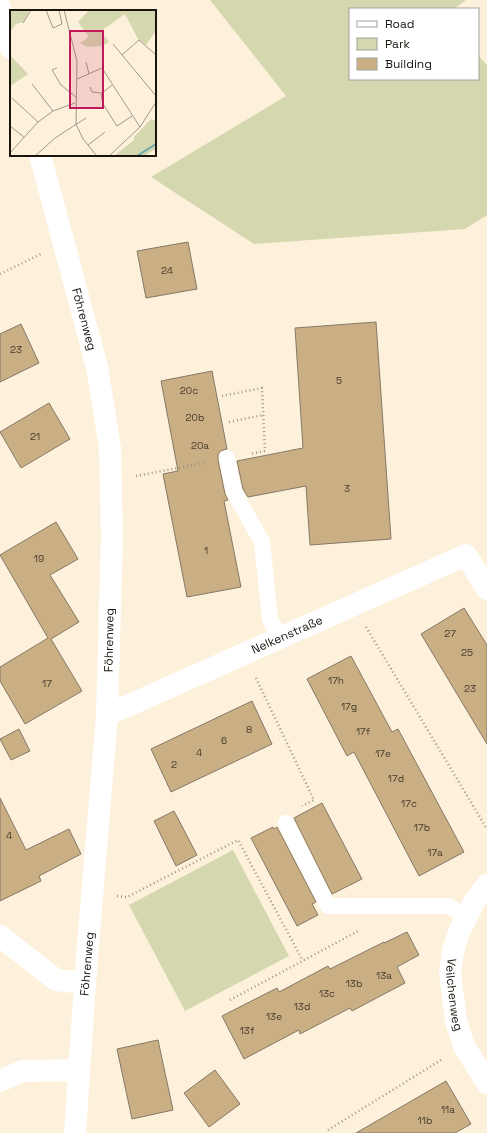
<svg xmlns="http://www.w3.org/2000/svg" width="487" height="1133" font-family="'Space Grotesk',sans-serif">
<style>
.green{fill:#d5d8ae}
.building{fill:#cbaf84;stroke:#847866}
.lines{fill:none;stroke-linecap:round;stroke-linejoin:round}
.path{stroke:#9f9687;stroke-width:2.5;stroke-dasharray:1 3;stroke-linecap:butt}
.lane{stroke:#fff;stroke-width:16}
.street{stroke:#fff;stroke-width:22}
.labels{text-anchor:middle;dominant-baseline:central;stroke-width:3;stroke-linejoin:round;paint-order:stroke}
.number-label{font-size:10px;fill:#463c2c}
.street-label{font-size:12px;fill:#19150e;stroke:#fff}
.inset-river{fill:none;stroke:#6aa8b2;stroke-width:2}
.inset-road{fill:none;stroke:#a2998a;stroke-width:1}
.view{fill:#c2185b;fill-opacity:0.15;stroke:#c2185b;stroke-width:2}
.inset-edge{fill:none;stroke:#19150e;stroke-width:2}
</style>
<rect width="100%" height="100%" fill="#fef1dc"/>
<g class="green">
<path d="M 210,0 L 466,0 L 454,9 L 350,9 L 350,79 L 478,79 L 478,55 L 487,65 L 487,215 L 465,229 L 254,244 L 151,177 L 286,96 Z"/>
<path d="M 233,850 L 289,956 L 185,1011 L 129,905 Z"/>
</g>
<g class="building">
<path d="M 188,242 L 197,289 L 146,298 L 137,251 Z"/>
<path d="M 376,322 L 391,539 L 310,545 L 306,486 L 248,497 L 243,489 L 237,461 L 303,448 L 295,328 Z"/>
<path d="M 21,324 L 39,363 L 0,382 L 0,334 Z"/>
<path d="M 212,371 L 227,449 L 220,451 L 218,455 L 218,460 L 225,494 L 228,500 L 224,501 L 241,587 L 187,597 L 163,474 L 178,471 L 161,381 Z"/>
<path d="M 49,403 L 70,439 L 21,468 L 0,432 Z"/>
<path d="M 56,522 L 78,559 L 50,575 L 79,622 L 51,639 L 82,691 L 25,724 L 0,681 L 0,667 L 48,638 L 0,555 Z"/>
<path d="M 464,608 L 487,645 L 487,744 L 421,634 Z"/>
<path d="M 351,656 L 392,732 L 398,729 L 464,852 L 419,876 L 354,752 L 347,756 L 307,679 Z"/>
<path d="M 252,701 L 272,744 L 171,792 L 151,749 Z"/>
<path d="M 19,729 L 30,751 L 11,760 L 0,739 Z"/>
<path d="M 0,798 L 26,850 L 69,829 L 81,854 L 39,876 L 41,881 L 0,901 Z"/>
<path d="M 322,803 L 362,879 L 332,894 L 294,818 Z"/>
<path d="M 174,811 L 197,855 L 176,866 L 154,821 Z"/>
<path d="M 273,827 L 274,829 L 277,827 L 316,902 L 312,904 L 318,915 L 297,926 L 251,838 Z"/>
<path d="M 407,932 L 419,955 L 397,967 L 405,983 L 352,1011 L 350,1008 L 300,1034 L 299,1030 L 244,1059 L 222,1016 L 277,988 L 279,992 L 328,966 L 330,969 L 384,942 L 384,943 Z"/>
<path d="M 158,1040 L 173,1110 L 132,1119 L 117,1049 Z"/>
<path d="M 215,1070 L 240,1104 L 209,1127 L 184,1093 Z"/>
<path d="M 446,1081 L 471,1124 L 455,1133 L 356,1133 Z"/>
</g>
<g class="lines">
<g class="path">
<path d="M 0,274 L 41,254"/>
<path d="M 222,396 L 262,388 L 265,451 L 250,454"/>
<path d="M 229,422 L 263,415"/>
<path d="M 136,476 L 204,463"/>
<path d="M 366,627 L 487,829"/>
<path d="M 256,678 L 314,800 L 302,806"/>
<path d="M 117,896 L 127,897 L 238,840 L 303,961"/>
<path d="M 230,1000 L 360,930"/>
<path d="M 328,1130 L 441,1060"/>
</g>
<g class="lane">
<path d="M 227,458 L 234,492 L 262,542 L 270,619 L 280,638"/>
<path d="M 286,823 L 328,906 L 448,906 L 467,916"/>
</g>
<g class="street">
<path d="M 0,8 L 11,48"/>
<path id="s1" d="M 40,155 L 97,367 L 110,448 L 112,536 L 107,715 L 85,983 L 75,1133"/>
<path id="s2" d="M 107,715 L 466,555 L 487,589"/>
<path id="s3" d="M 487,885 L 475,900 L 459,932 L 453,951 L 450,973 L 456,1021 L 464,1046 L 487,1083"/>
<path d="M 0,936 L 56,980 L 85,983"/>
<path d="M 0,1081 L 23,1071 L 79,1070"/>
</g>
</g>
<g class="labels">
<g class="number-label">
<text x="167" y="270">24</text>
<text x="16" y="349">23</text>
<text x="339" y="380">5</text>
<text x="189" y="390">20c</text>
<text x="195" y="417">20b</text>
<text x="35" y="436">21</text>
<text x="200" y="445">20a</text>
<text x="347" y="488">3</text>
<text x="206" y="550">1</text>
<text x="39" y="558">19</text>
<text x="450" y="633">27</text>
<text x="467" y="652">25</text>
<text x="336" y="680">17h</text>
<text x="47" y="683">17</text>
<text x="470" y="688">23</text>
<text x="349" y="706">17g</text>
<text x="249" y="729">8</text>
<text x="363" y="731">17f</text>
<text x="224" y="740">6</text>
<text x="199" y="752">4</text>
<text x="383" y="753">17e</text>
<text x="174" y="764">2</text>
<text x="396" y="778">17d</text>
<text x="409" y="803">17c</text>
<text x="422" y="827">17b</text>
<text x="9" y="835">4</text>
<text x="435" y="852">17a</text>
<text x="384" y="975">13a</text>
<text x="354" y="983">13b</text>
<text x="327" y="993">13c</text>
<text x="302" y="1006">13d</text>
<text x="274" y="1016">13e</text>
<text x="247" y="1030">13f</text>
<text x="448" y="1109">11a</text>
<text x="425" y="1120">11b</text>
</g>
<g class="street-label">
<text stroke="none"><textPath href="#s1" startOffset="170">Föhrenweg</textPath></text>
<text stroke="none"><textPath href="#s2" startOffset="197">Nelkenstraße</textPath></text>
<text transform="translate(109 640) rotate(-89)">Föhrenweg</text>
<text transform="translate(87 964) rotate(-85)">Föhrenweg</text>
<text stroke="none"><textPath href="#s3" startOffset="119">Veilchenweg</textPath></text>
</g>
</g>
<g transform="translate(10 10)">
<rect width="146" height="146" fill="#fef1dc"/>
<path d="M 0,0 L 20,0 L 13,12 L 6,14 L 0,22 ZM 79,0 L 146,0 L 146,21 L 136,35 L 128,29 L 115,4 L 91,21 L 99,32 L 92,36 L 77,37 L 70,33 L 79,27 L 68,12 ZM 0,45 L 18,64 L 0,76 ZM 141,109 L 146,111 L 146,139 L 134,146 L 104,146 L 124,130 L 124,127 Z" fill="#d5d8ae"/>
<path class="inset-river" d="M 127,146 L 146,134"/>
<path class="inset-road" d="M 36,0 L 43,18 L 52,14 L 49,0M 54,0 L 67,51 L 66,114 L 73,129 L 87,146M 13,13 L 21,0M 103,34 L 146,86M 112,45 L 129,30 L 146,45M 76,52 L 79,64M 47,58 L 42,60 L 51,75 L 66,87M 67,69 L 92,58 L 130,117M 22,74 L 43,101M 102,75 L 91,84 L 93,94 L 107,116 L 122,106M 80,77 L 82,82 L 92,83M 2,88 L 28,112M 0,116 L 14,127M 78,135 L 95,122M 0,143 L 28,112 L 43,101 L 65,93M 25,146 L 45,128 L 76,108M 99,146 L 130,117 L 146,92"/>
<path class="view" d="M 60,21 L 93,21 L 93,98 L 60,98 Z"/>
<rect width="146" height="146" class="inset-edge"/>
</g>
<rect x="349" y="8" width="130" height="72" fill="#ffffff" stroke="#a3a19f"/>
<rect x="357" y="21" width="20" height="6" fill="#ffffff" stroke="#a3a19f"/>
<text x="385" y="28" font-size="12" fill="#19150e">Road</text>
<rect x="357" y="38" width="20" height="12" fill="#d5d8ae" stroke="#a3a19f"/>
<text x="385" y="48" font-size="12" fill="#19150e">Park</text>
<rect x="357" y="58" width="20" height="12" fill="#cbaf84" stroke="#a3a19f"/>
<text x="385" y="68" font-size="12" fill="#19150e">Building</text>
</svg>
